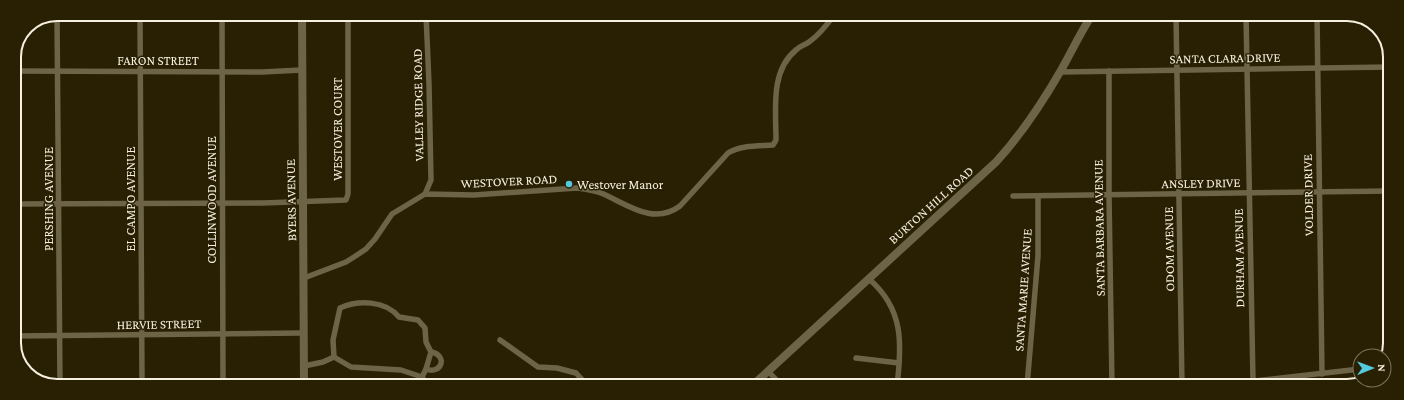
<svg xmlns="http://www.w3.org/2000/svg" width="1404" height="400" font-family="'Crimson Pro',serif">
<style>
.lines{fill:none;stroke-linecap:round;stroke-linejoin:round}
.street{stroke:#6d6346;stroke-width:5.5}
.secondary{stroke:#6d6346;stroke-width:8}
.poi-dot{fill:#54cade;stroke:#292004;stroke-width:1.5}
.labels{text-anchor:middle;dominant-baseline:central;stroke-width:3;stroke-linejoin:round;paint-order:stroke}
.street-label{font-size:13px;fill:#f6f0e0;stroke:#292004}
.poi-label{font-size:13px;fill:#f6f0e0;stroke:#292004;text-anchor:start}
.rim{fill:none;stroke:#f6f0e0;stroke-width:2}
</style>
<rect width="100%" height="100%" fill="#292004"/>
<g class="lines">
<g class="street">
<path d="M 57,14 L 60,385"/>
<path d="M 140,14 L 142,385"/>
<path d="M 222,14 L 223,385"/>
<path d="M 1176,15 L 1182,386"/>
<path d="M 1246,15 L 1253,381"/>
<path d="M 1317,15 L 1322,374"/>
<path d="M 1389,51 L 1390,118"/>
<path d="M 14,71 L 262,72 L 302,70"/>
<path d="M 1109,71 L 1109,195 L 1112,386"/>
<path d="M 1060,72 L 1390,67"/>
<path d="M 425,194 L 431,180 L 429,84 L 426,14"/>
<path d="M 1013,196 L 1389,191"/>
<path d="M 14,204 L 263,203 L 346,200 L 348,194 L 348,14"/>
<path d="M 304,278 L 346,262 L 354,257 L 366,249 L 375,239 L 392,214 L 425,194 L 474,195 L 577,188 C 585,189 593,190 601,193 C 627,204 653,226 680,206 L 728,153 C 741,145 758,146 773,145 L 776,140 C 776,110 770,71 796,50 C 800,46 805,45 809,42 C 819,35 827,25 834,15"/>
<path d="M 869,279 C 904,309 902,344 897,386"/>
<path d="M 14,336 L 304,333"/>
<path d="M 500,340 L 538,367 L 557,368 L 576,373 L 587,385"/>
<path d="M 334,357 L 333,340 L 340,308 C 358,300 385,300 399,317 L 418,320 L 425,328 L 426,342 L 431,352 L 426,369 L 422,377"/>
<path d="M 856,358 L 899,363"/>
<path d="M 304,366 L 323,362 L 334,357 L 351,367 L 401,370 L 422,377 L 424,380 L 425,385"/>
<path d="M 426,369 C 442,375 448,355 431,352"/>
<path d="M 768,371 L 781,385"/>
<path d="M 1027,386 L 1038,256 L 1038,196"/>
<path d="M 1210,386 L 1360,369"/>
</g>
<g class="secondary">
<path d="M 302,14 L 304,385"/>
<path d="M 753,385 L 996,162 C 1021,135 1042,103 1060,72 C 1071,53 1080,33 1092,15"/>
</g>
</g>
<circle class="poi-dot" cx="569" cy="184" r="4"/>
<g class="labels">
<g class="street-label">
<text transform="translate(1225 58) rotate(-1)">SANTA CLARA DRIVE</text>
<text x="158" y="60">FARON STREET</text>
<text transform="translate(418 105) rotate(-91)">VALLEY RIDGE ROAD</text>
<text transform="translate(337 129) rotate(-90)">WESTOVER COURT</text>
<text transform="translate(509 181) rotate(-3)">WESTOVER ROAD</text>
<text transform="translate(1201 183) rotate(-1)">ANSLEY DRIVE</text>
<text transform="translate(1308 195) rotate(-91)">VOLDER DRIVE</text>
<text transform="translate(48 199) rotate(-90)">PERSHING AVENUE</text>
<text transform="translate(130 199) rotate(-90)">EL CAMPO AVENUE</text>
<text transform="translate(211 200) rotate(-90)">COLLINWOOD AVENUE</text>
<text transform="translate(291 200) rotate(-91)">BYERS AVENUE</text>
<text transform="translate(931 205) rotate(-42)">BURTON HILL ROAD</text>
<text transform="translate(1099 228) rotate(-91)">SANTA BARBARA AVENUE</text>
<text transform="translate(1169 249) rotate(-91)">ODOM AVENUE</text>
<text transform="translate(1239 258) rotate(-91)">DURHAM AVENUE</text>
<text transform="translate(1023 290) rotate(-86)">SANTA MARIE AVENUE</text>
<text transform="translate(159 324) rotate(-1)">HERVIE STREET</text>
</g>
<g class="poi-label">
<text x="577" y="184">Westover Manor</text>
</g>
</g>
<path d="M0 0H1404V400H0ZM57 21H1347A36 36 0 0 1 1383 57V343A36 36 0 0 1 1347 379H57A36 36 0 0 1 21 343V57A36 36 0 0 1 57 21Z" fill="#292004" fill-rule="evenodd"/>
<path class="rim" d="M57 21H1347A36 36 0 0 1 1383 57V343A36 36 0 0 1 1347 379H57A36 36 0 0 1 21 343V57A36 36 0 0 1 57 21Z"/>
<g transform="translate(1372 368) rotate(89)"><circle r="19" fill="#292004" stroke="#7b735c"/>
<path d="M0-3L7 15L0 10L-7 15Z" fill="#54cade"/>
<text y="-6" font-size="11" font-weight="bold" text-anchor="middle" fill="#f6f0e0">N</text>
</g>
</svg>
